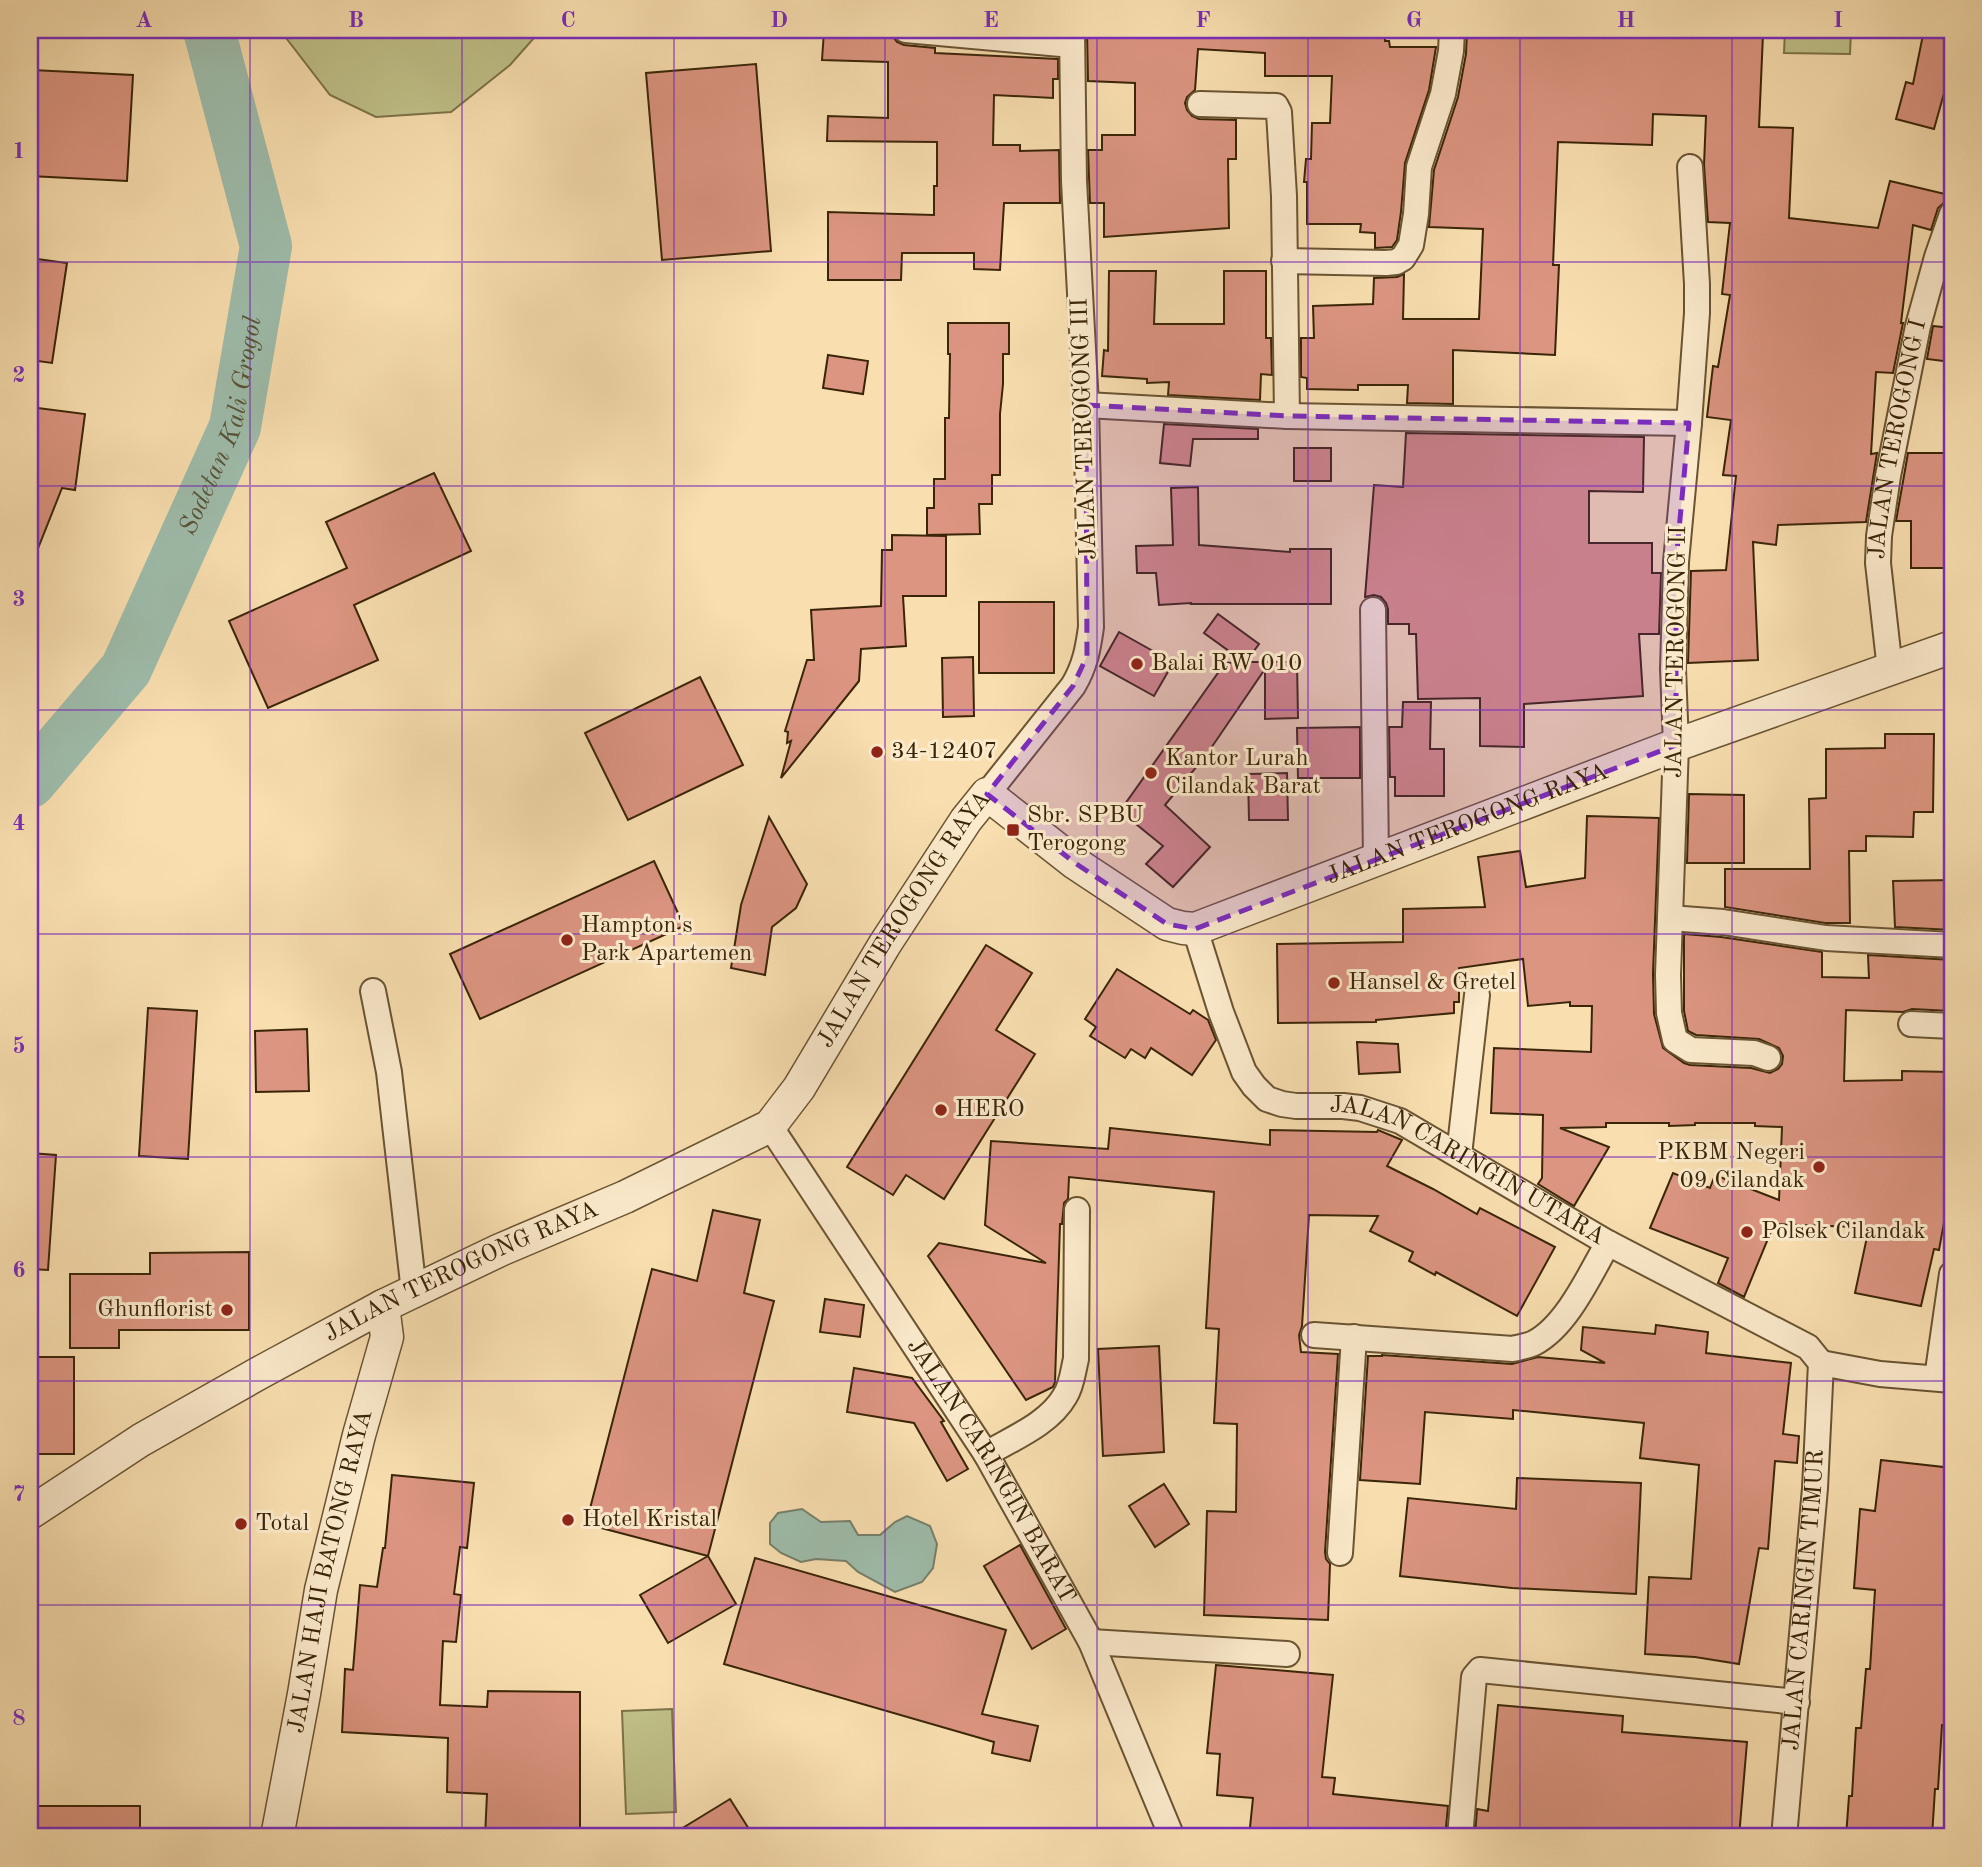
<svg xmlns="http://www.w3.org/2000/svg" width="1982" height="1867" font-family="'Old Standard TT',serif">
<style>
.green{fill:#c0c189;stroke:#7d7348;stroke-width:2}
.water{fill:#9ebdac;stroke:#76806a;stroke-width:2}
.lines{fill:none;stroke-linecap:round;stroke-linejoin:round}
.river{stroke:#9ebdac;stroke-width:52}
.building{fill:#dc9581;stroke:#3a2508;stroke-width:2}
.minor-casing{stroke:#6a5432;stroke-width:28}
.tertiary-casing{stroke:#6a5432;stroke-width:35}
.minor{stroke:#fbeacc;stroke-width:24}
.tertiary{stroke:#fbeacc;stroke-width:32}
.marked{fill:#7b2cbf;fill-opacity:0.2;stroke:#7b2cbf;stroke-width:5;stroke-dasharray:14 9;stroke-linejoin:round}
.grid{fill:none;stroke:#7b2cbf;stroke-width:2;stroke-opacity:0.55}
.poi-dot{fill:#8f2418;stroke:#fbeacc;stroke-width:2.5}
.labels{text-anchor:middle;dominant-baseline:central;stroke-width:6;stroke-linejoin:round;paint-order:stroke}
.street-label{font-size:24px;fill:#3a2508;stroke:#fbeacc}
.poi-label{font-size:24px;fill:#3a2508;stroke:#fbeacc;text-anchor:start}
.water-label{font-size:26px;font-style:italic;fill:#585339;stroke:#fbeacc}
.neatline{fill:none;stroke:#7b2cbf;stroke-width:2.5}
.grid-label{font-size:23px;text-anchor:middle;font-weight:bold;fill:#7b2cbf}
</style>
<rect width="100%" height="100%" fill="#f9dfb0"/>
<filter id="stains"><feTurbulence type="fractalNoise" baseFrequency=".00286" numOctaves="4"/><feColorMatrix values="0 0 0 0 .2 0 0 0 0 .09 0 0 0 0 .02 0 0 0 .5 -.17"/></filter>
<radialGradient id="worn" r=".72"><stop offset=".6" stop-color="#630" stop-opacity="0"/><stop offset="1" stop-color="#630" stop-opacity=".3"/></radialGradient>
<g class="green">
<path d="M 280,30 L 541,30 L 510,65 L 451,112 L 376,117 L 330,95 Z"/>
<path d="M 1785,30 L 1851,30 L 1850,54 L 1784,53 Z"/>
<path d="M 672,1709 L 676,1812 L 626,1814 L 622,1711 Z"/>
</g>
<path class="water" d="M 802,1509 L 821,1522 L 850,1521 L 858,1535 L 880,1535 L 895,1522 L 907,1516 L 930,1526 L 937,1544 L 933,1568 L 922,1582 L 895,1592 L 858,1572 L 846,1561 L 816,1559 L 801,1562 L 781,1553 L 770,1544 L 770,1523 L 778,1513 Z"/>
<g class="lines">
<path class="river" id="s1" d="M 30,782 L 126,669 L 235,427 L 266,246 L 209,30"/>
</g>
<g class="building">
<path d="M 1087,30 L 1385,30 L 1385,41 L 1389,41 L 1390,47 L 1436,47 L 1429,90 L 1405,163 L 1401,212 L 1397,240 L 1392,247 L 1375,248 L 1375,233 L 1360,232 L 1361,224 L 1307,224 L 1307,182 L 1304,182 L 1306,159 L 1311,159 L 1312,123 L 1330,123 L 1332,76 L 1265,76 L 1265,53 L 1198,49 L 1195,90 L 1187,97 L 1185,103 L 1187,110 L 1192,116 L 1199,119 L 1236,120 L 1236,159 L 1228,159 L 1229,228 L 1104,237 L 1104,203 L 1090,203 L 1088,150 L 1102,150 L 1102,135 L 1135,135 L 1135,83 L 1088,81 Z"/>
<path d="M 1467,30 L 1735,30 L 1735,33 L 1763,34 L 1759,127 L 1793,128 L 1789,218 L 1878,228 L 1890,181 L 1945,194 L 1944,201 L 1946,201 L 1938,208 L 1931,230 L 1913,225 L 1901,323 L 1903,323 L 1893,373 L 1876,372 L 1871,454 L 1877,453 L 1866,522 L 1778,525 L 1776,545 L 1753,542 L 1758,660 L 1688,663 L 1691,571 L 1726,570 L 1736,476 L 1723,475 L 1731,420 L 1707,417 L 1713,366 L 1718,367 L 1730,295 L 1722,294 L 1730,223 L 1708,222 L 1704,165 L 1706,116 L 1653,114 L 1652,145 L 1558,142 L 1553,265 L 1559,265 L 1555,355 L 1453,350 L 1453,404 L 1407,403 L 1408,385 L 1358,385 L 1358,390 L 1307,389 L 1307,378 L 1301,377 L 1301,338 L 1314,338 L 1313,306 L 1373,304 L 1374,278 L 1397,277 L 1404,274 L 1403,319 L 1479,319 L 1483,229 L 1429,227 L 1434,170 L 1458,97 L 1466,54 Z"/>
<path d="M 1924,30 L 1952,30 L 1952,80 L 1948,79 L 1934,129 L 1896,119 L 1906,82 L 1913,84 Z"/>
<path d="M 824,31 L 859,32 L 859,37 L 893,37 L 897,42 L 904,45 L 935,48 L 935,53 L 1058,59 L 1058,79 L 1053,79 L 1053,98 L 994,95 L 993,145 L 1020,145 L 1020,151 L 1059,150 L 1060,203 L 1004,203 L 1000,270 L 974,269 L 974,253 L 902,253 L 901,280 L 828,280 L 828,212 L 934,215 L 934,186 L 937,186 L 937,142 L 827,141 L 828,116 L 888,118 L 888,62 L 822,60 Z"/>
<path d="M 756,64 L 771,251 L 662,260 L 646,73 Z"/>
<path d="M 32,70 L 133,75 L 127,181 L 30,176 Z"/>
<path d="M 30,258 L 67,263 L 52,363 L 30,360 Z"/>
<path d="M 1109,271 L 1156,271 L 1154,324 L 1224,324 L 1224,271 L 1266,271 L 1266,338 L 1271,338 L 1272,375 L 1261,374 L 1260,400 L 1168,395 L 1169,382 L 1147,383 L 1147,379 L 1102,376 L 1104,350 L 1108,351 Z"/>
<path d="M 948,323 L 1009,323 L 1009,354 L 1003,354 L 1003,384 L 1000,414 L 1000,475 L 992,475 L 992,504 L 979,504 L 980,534 L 927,535 L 927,508 L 934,508 L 934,479 L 945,479 L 945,418 L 949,418 L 950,354 L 948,354 Z"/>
<path d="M 1933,326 L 1952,328 L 1952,362 L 1927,359 Z"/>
<path d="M 828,355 L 868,361 L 863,394 L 823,388 Z"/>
<path d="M 30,407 L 85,414 L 75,490 L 62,488 L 31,566 L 30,566 Z"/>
<path d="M 1164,424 L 1258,429 L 1258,439 L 1193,439 L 1190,466 L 1160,463 Z"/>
<path d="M 1406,433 L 1644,437 L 1643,492 L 1589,491 L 1589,543 L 1652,543 L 1652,573 L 1661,573 L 1659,634 L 1639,634 L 1643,696 L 1524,704 L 1524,747 L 1480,746 L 1480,698 L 1418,699 L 1416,634 L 1409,634 L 1409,624 L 1388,624 L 1388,609 L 1386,603 L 1381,597 L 1374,595 L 1365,597 L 1374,485 L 1403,487 Z"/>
<rect x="1294" y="448" width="37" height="33"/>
<path d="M 1908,453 L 1952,453 L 1952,568 L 1911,568 L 1911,521 L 1896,521 Z"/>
<path d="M 434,473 L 471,551 L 354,605 L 378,660 L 268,708 L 229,621 L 347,568 L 326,522 Z"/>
<path d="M 1198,487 L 1199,545 L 1290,552 L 1290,549 L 1331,549 L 1331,604 L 1191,604 L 1191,603 L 1159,605 L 1156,573 L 1137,573 L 1136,546 L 1173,545 L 1171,488 Z"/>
<path d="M 892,535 L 946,536 L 946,596 L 903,596 L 906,646 L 861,649 L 859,681 L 781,778 L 791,741 L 787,743 L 788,732 L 785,731 L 807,660 L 814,660 L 811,610 L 881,606 L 882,550 L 892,550 Z"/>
<rect x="979" y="602" width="75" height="71"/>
<path d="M 1218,614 L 1259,644 L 1246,662 L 1297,662 L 1298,718 L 1265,719 L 1265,669 L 1207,754 L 1165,805 L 1210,847 L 1173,887 L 1146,864 L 1163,846 L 1120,811 L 1225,663 L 1244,662 L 1204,633 Z"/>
<path d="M 1119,632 L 1169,660 L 1169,670 L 1154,696 L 1100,666 Z"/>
<path d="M 973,657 L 974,716 L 943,717 L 942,658 Z"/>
<path d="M 700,677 L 743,765 L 628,820 L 585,733 Z"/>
<path d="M 1403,702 L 1431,702 L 1430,749 L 1444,749 L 1444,796 L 1395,796 L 1395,777 L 1390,777 L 1389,727 L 1402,727 Z"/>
<path d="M 1360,727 L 1360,778 L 1298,778 L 1297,728 Z"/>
<path d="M 1885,734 L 1934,734 L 1933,812 L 1914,812 L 1913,837 L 1866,836 L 1866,851 L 1849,851 L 1850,923 L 1825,923 L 1725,907 L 1725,869 L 1810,869 L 1809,799 L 1826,798 L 1826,749 L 1885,748 Z"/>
<path d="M 1287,773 L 1288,820 L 1249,820 L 1248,774 Z"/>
<path d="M 1689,794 L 1744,795 L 1744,863 L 1687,863 Z"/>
<path d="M 1587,816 L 1659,818 L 1653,974 L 1654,1014 L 1663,1048 L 1684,1063 L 1690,1065 L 1751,1068 L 1770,1073 L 1778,1069 L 1782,1064 L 1783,1056 L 1779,1048 L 1759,1039 L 1696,1035 L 1688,1031 L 1684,1011 L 1684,934 L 1721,937 L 1822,952 L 1822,977 L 1869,978 L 1868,955 L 1952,960 L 1951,1011 L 1912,1009 L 1903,1012 L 1846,1010 L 1844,1081 L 1902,1080 L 1902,1071 L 1952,1072 L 1952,1174 L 1946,1217 L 1945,1217 L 1939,1250 L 1934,1249 L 1921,1306 L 1855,1293 L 1867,1237 L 1855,1234 L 1856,1227 L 1774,1224 L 1744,1297 L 1718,1283 L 1728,1258 L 1650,1228 L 1673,1173 L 1710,1188 L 1715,1175 L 1779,1200 L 1782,1127 L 1755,1126 L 1755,1123 L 1695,1123 L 1695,1125 L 1669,1126 L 1669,1123 L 1606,1123 L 1606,1127 L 1560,1128 L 1609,1147 L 1574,1206 L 1538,1184 L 1542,1178 L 1543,1115 L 1491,1113 L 1494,1048 L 1591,1052 L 1592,1006 L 1570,1006 L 1570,1002 L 1528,1006 L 1523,959 L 1459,968 L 1459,1002 L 1454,1002 L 1454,1013 L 1376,1020 L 1376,1022 L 1278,1023 L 1277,944 L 1403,942 L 1403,909 L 1485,907 L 1478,857 L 1520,851 L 1526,887 L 1585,878 Z"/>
<path d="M 769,817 L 807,884 L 796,908 L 772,927 L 765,975 L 731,968 L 741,905 Z"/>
<path d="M 654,861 L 684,926 L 480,1019 L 450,954 Z"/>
<path d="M 1952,880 L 1952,930 L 1895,927 L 1893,881 Z"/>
<path d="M 986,945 L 1032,973 L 996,1030 L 1035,1054 L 944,1199 L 906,1175 L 893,1195 L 847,1167 Z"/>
<path d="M 1117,969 L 1190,1014 L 1193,1010 L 1208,1020 L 1216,1040 L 1192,1075 L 1151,1048 L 1145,1058 L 1131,1049 L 1125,1058 L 1090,1036 L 1096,1027 L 1085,1019 Z"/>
<path d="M 148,1008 L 197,1011 L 188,1159 L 139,1156 Z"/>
<path d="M 307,1029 L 309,1091 L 256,1092 L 255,1031 Z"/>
<path d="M 1357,1042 L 1398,1044 L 1400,1072 L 1359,1074 Z"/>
<path d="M 1110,1128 L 1270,1145 L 1270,1130 L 1377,1132 L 1378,1130 L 1402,1140 L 1387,1166 L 1433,1189 L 1477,1214 L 1480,1208 L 1555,1247 L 1517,1316 L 1436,1272 L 1435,1275 L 1409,1261 L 1413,1252 L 1370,1231 L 1378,1216 L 1309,1215 L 1302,1326 L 1299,1335 L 1301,1352 L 1338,1354 L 1325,1552 L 1326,1559 L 1330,1564 L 1328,1620 L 1204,1615 L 1207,1511 L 1236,1512 L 1237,1424 L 1214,1423 L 1219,1329 L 1206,1328 L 1214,1192 L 1069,1177 L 1068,1199 L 1064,1203 L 1062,1224 L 1060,1224 L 1055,1382 L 1053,1387 L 1026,1400 L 928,1256 L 939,1243 L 1046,1263 L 985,1225 L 991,1141 L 1108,1149 Z"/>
<path d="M 30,1153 L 56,1155 L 48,1270 L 30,1269 Z"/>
<path d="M 713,1210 L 760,1220 L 744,1293 L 774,1301 L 708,1556 L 586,1524 L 652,1269 L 697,1281 Z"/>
<path d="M 249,1252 L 249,1330 L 119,1330 L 119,1348 L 70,1348 L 70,1274 L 150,1274 L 150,1253 Z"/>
<path d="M 825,1299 L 864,1305 L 860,1337 L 820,1332 Z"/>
<path d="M 1656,1325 L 1708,1332 L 1706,1353 L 1791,1363 L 1783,1434 L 1799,1436 L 1797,1463 L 1775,1461 L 1768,1549 L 1759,1548 L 1739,1664 L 1695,1657 L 1645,1654 L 1649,1577 L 1691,1579 L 1699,1465 L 1640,1458 L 1644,1423 L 1513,1410 L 1513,1419 L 1425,1412 L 1420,1484 L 1360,1480 L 1368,1356 L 1382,1356 L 1382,1355 L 1512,1364 L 1538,1357 L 1605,1363 L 1581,1350 L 1583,1327 L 1655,1334 Z"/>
<path d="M 1159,1346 L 1164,1452 L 1103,1456 L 1098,1349 Z"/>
<rect x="34" y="1357" width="40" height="97"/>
<path d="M 854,1368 L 912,1378 L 944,1421 L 941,1422 L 968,1469 L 947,1481 L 914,1423 L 847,1412 Z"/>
<path d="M 1881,1460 L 1952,1468 L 1952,1726 L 1942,1725 L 1938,1789 L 1935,1789 L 1932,1837 L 1846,1837 L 1849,1796 L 1852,1796 L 1856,1728 L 1861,1728 L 1866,1669 L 1870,1669 L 1875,1590 L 1854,1588 L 1860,1509 L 1875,1511 Z"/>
<path d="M 392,1475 L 474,1483 L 467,1548 L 460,1547 L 454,1594 L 461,1595 L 456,1642 L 443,1641 L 440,1705 L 487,1707 L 488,1691 L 580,1692 L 580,1832 L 513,1832 L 513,1837 L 485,1837 L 487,1794 L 447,1792 L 448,1738 L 342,1732 L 345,1669 L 353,1670 L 360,1585 L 377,1587 L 383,1548 L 385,1548 Z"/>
<path d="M 1517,1478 L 1641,1483 L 1636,1594 L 1512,1588 L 1400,1576 L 1408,1498 L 1516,1509 Z"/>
<path d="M 1164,1484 L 1189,1524 L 1155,1547 L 1129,1506 Z"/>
<path d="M 1020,1545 L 1066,1629 L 1032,1649 L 984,1566 Z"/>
<path d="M 708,1556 L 736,1604 L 668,1643 L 640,1595 Z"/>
<path d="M 755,1558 L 1006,1630 L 982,1714 L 1038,1726 L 1030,1761 L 992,1753 L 994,1742 L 724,1664 Z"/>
<path d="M 1216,1665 L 1333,1675 L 1322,1777 L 1335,1778 L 1333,1794 L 1448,1806 L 1445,1837 L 1249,1837 L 1253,1798 L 1217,1795 L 1220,1754 L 1207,1753 Z"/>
<path d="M 1498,1705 L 1623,1716 L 1622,1732 L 1747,1742 L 1739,1837 L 1649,1837 L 1587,1831 L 1586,1837 L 1475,1837 L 1477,1809 L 1488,1811 Z"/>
<path d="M 730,1799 L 754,1837 L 668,1837 Z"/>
<rect x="30" y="1806" width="110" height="31"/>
</g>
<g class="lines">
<g class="minor-casing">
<g id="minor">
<path d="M 906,30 L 1072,45"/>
<path d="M 1200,104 L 1276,106 L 1279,112 L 1284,196 L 1287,416"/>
<path d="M 1690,167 L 1697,284 L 1697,313 L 1689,423 L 1676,562 L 1673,669 L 1676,745 L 1668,975 L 1669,1013 L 1675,1040 L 1691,1050 L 1754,1053 L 1768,1058"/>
<path d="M 1284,261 L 1386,263 L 1396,262 L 1403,258 L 1411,245 L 1416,214 L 1419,167 L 1443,94 L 1451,51 L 1452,30"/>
<path d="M 1086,405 L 1287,416 L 1689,423"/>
<path d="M 1373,610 L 1376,860"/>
<path id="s2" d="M 1890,670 L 1878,563 L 1879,536 L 1888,476 L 1918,326 L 1937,257 L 1952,214"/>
<path d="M 987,794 L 1073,686 C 1085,666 1088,649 1091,627 L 1086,405 L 1074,181 L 1072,30"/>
<path d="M 1670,918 L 1723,922 L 1826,938 L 1952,945"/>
<path id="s3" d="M 1195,929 L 1221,1012 L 1244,1072 L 1254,1086 L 1267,1099 L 1282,1104 L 1296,1106 L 1343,1106 L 1360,1108 L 1400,1121 L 1608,1243 L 1808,1347 L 1821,1363"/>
<path d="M 373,991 L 389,1072 L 414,1292"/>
<path d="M 1911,1024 L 1952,1026"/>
<path id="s4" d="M 770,1126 L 986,1454 L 1091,1642 L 1172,1837"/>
<path d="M 1459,1155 L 1477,995"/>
<path d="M 1314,1335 L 1513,1349 C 1520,1347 1528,1346 1534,1343 C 1567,1326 1590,1274 1608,1243"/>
<path d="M 1821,1363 L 1880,1374 L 1952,1380"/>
<path d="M 1937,1378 L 1952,1274"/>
<path d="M 986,1454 C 1013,1438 1049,1424 1065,1396 C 1072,1385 1073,1371 1076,1359 L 1077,1210"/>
<path d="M 1340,1553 L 1354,1337"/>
<path d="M 1091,1642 L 1287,1654"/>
<path d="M 1460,1837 L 1474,1677 L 1480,1670 L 1797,1702"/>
<path id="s5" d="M 1784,1837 L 1815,1488 L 1821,1363"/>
</g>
</g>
<g class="tertiary-casing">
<g id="tertiary">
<path id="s6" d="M 30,1513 L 141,1440 L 261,1372 L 383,1306 L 500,1250 L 625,1197 L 770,1126 L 799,1088 L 885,944 L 966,820 L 987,794 L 1075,863 L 1167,924 L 1183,928 L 1195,929 L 1676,745 L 1952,647"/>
<path id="s7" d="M 277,1837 L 304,1694 L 321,1590 L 359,1435 L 387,1337 L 383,1306"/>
</g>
</g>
<use href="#minor" class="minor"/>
<use href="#tertiary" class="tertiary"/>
</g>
<path class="marked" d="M 1086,405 L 1287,416 L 1689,423 L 1676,562 L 1676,745 L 1195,929 L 1167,924 L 1075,863 L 987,794 L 1073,686 L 1087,656 Z"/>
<path class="grid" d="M 250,30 L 250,1837M 462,30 L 462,1837M 674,30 L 674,1837M 885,30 L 885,1837M 1097,30 L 1097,1837M 1308,30 L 1308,1837M 1520,30 L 1520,1837M 1732,30 L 1732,1837M 30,262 L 1952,262M 30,486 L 1952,486M 30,710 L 1952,710M 30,934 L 1952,934M 30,1157 L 1952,1157M 30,1381 L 1952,1381M 30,1605 L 1952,1605"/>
<g class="poi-dot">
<circle cx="1137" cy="664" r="7"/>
<circle cx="877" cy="752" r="7"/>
<circle cx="1151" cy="773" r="7"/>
<rect x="1006" y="823" width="14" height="14" rx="3.5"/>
<circle cx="567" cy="940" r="7"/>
<circle cx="1334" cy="983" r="7"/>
<circle cx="941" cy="1110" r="7"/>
<circle cx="1819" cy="1167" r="7"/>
<circle cx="1747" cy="1232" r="7"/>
<circle cx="227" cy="1310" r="7"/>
<circle cx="568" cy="1520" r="7"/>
<circle cx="241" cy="1524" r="7"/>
</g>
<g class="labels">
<g class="street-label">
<text transform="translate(1085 429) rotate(-92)">JALAN TEROGONG III</text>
<text stroke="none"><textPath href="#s2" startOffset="233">JALAN TEROGONG I</textPath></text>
<text transform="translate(1677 652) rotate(-89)">JALAN TEROGONG II</text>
<text stroke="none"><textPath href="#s6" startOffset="1776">JALAN TEROGONG RAYA</textPath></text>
<text stroke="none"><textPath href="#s6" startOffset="1083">JALAN TEROGONG RAYA</textPath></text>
<text stroke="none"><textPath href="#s3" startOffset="404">JALAN CARINGIN UTARA</textPath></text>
<text stroke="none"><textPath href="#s6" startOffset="495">JALAN TEROGONG RAYA</textPath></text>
<text stroke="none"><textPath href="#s4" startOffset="410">JALAN CARINGIN BARAT</textPath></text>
<text stroke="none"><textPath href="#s7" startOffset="271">JALAN HAJI BATONG RAYA</textPath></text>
<text stroke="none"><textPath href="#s5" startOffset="238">JALAN CARINGIN TIMUR</textPath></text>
</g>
<g class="poi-label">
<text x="1151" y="664">Balai RW 010</text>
<text x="891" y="752">34-12407</text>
<text x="1165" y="759">Kantor Lurah<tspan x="1165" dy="28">Cilandak Barat</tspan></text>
<text x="1027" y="816">Sbr. SPBU<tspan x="1027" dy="28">Terogong</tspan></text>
<text x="581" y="926">Hampton's<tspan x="581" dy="28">Park Apartemen</tspan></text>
<text x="1348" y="983">Hansel &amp; Gretel</text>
<text x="955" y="1110">HERO</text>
<text x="1805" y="1153" text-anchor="end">PKBM Negeri<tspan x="1805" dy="28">09 Cilandak</tspan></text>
<text x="1761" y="1232">Polsek Cilandak</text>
<text x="213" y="1310" text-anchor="end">Ghunflorist</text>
<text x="582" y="1520">Hotel Kristal</text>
<text x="255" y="1524">Total</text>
</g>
<g class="water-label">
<text stroke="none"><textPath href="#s1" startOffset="411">Sodetan Kali Grogol</textPath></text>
</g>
</g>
<rect width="1982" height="1867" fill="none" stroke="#f9dfb0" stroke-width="77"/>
<rect x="38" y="38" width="1906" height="1790" class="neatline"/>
<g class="grid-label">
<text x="144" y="27">A</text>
<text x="356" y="27">B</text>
<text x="568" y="27">C</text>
<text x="779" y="27">D</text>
<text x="991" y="27">E</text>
<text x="1203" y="27">F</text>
<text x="1414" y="27">G</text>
<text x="1626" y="27">H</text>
<text x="1838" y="27">I</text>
<text x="19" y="158">1</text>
<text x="19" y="382">2</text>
<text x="19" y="606">3</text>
<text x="19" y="830">4</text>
<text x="19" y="1053">5</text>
<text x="19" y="1277">6</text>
<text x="19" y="1501">7</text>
<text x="19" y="1725">8</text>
</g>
<rect width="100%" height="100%" filter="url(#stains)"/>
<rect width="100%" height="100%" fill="url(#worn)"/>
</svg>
